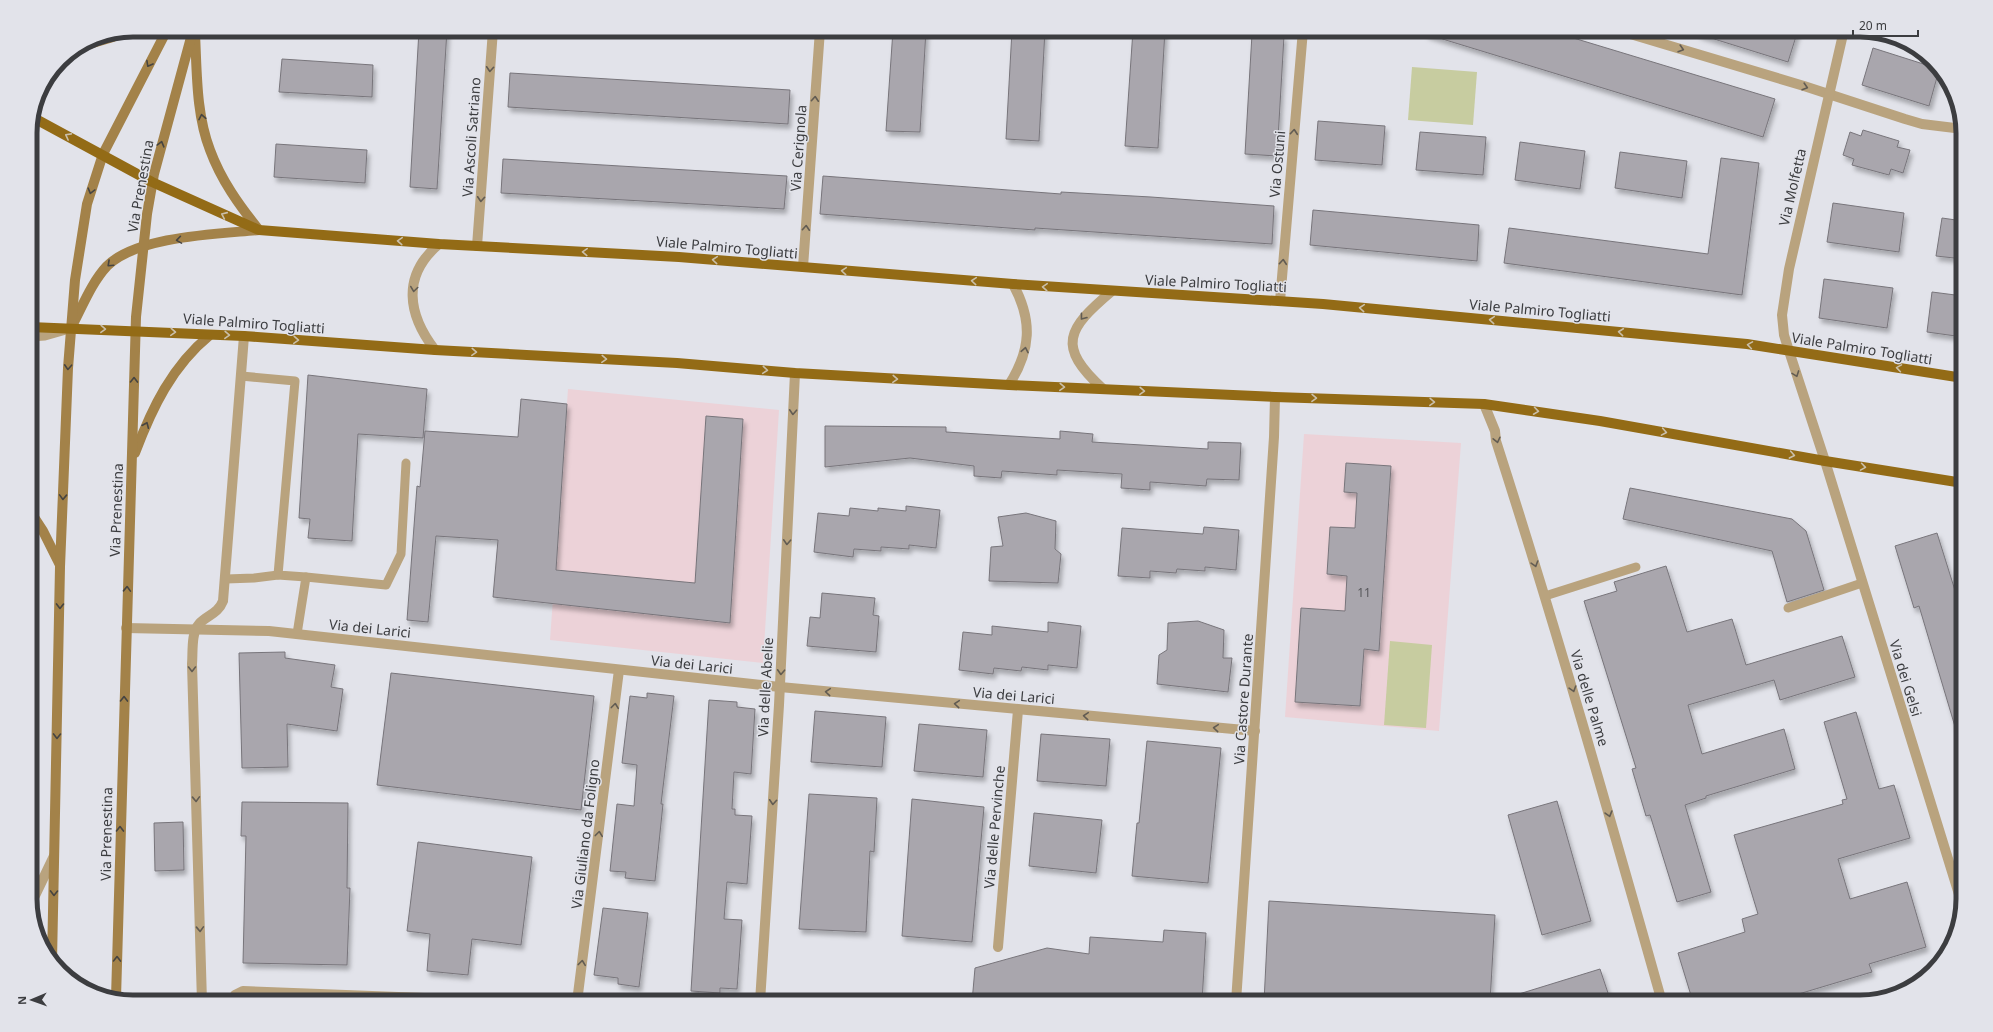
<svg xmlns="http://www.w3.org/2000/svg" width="1993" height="1032" font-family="'Noto Sans',sans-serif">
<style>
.education{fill:#ecd2d8}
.green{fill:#c7cca0}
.building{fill:#a9a6ad;stroke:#78757b;filter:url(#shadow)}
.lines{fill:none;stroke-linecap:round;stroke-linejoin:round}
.service{stroke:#b9a37e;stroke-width:9}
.minor{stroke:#b9a37e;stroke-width:10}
.tertiary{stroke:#b9a37e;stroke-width:10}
.secondary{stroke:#a38249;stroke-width:10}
.primary{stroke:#936b16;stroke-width:10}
.oneway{stroke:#625c53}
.oneway2{stroke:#464441}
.oneway3{stroke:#cabfaa}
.labels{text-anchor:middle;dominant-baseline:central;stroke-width:3;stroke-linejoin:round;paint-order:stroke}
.number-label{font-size:12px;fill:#57575b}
.street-label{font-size:14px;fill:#3c3d40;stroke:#e2e3ea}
.rim{fill:none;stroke:#3c3d40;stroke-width:5}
</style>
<defs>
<filter id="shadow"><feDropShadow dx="2.5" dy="4.5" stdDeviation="2" flood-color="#0004"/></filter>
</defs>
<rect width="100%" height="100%" fill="#e2e3ea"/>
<g class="education">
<path d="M 568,389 L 779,410 L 763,663 L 550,640 Z"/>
<path d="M 1304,434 L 1461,443 L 1439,731 L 1285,717 Z"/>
</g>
<g class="green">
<path d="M 1412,67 L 1477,72 L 1473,125 L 1408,120 Z"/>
<path d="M 1390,641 L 1432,645 L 1426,728 L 1384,725 Z"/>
</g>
<g class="building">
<path d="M 419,30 L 447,30 L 437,189 L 410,187 Z"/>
<path d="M 893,30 L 926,30 L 920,132 L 886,131 Z"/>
<path d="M 1012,30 L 1045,30 L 1039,141 L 1006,139 Z"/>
<path d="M 1133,30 L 1165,30 L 1158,148 L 1125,146 Z"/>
<path d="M 1427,30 L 1547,30 L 1775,99 L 1763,137 L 1426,34 Z"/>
<path d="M 1698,30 L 1798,30 L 1788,62 L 1698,34 Z"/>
<path d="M 1252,34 L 1284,36 L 1277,156 L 1245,154 Z"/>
<path d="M 1873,48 L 1936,68 L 1939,70 L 1929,106 L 1862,85 Z"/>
<path d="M 282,59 L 373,65 L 372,97 L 279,92 Z"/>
<path d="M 510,73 L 790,90 L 788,124 L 508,107 Z"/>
<path d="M 1318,121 L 1385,126 L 1382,165 L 1315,160 Z"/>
<path d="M 1863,130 L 1899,141 L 1897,147 L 1910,150 L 1903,173 L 1891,169 L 1889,175 L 1852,165 L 1854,159 L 1843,155 L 1850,132 L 1861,136 Z"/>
<path d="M 1420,132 L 1486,137 L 1483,175 L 1416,170 Z"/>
<path d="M 1520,142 L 1585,151 L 1580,189 L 1515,180 Z"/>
<path d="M 276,144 L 367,150 L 365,183 L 274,177 Z"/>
<path d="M 1620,152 L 1687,161 L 1682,198 L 1615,188 Z"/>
<path d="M 1721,158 L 1759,163 L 1742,295 L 1504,263 L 1509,228 L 1708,254 Z"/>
<path d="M 503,159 L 787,176 L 784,209 L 501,193 Z"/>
<path d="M 823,176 L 1061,194 L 1061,192 L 1151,197 L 1274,206 L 1272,244 L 1035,228 L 1035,230 L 820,214 Z"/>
<path d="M 1833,203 L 1904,213 L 1899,252 L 1827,242 Z"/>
<path d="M 1313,210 L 1479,225 L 1477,261 L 1310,245 Z"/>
<path d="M 1942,218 L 1963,221 L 1963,259 L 1936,256 Z"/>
<path d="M 1824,279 L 1893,288 L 1887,328 L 1819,318 Z"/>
<path d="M 1932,292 L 1963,296 L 1963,337 L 1927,332 Z"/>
<path d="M 308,375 L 427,389 L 423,438 L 358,434 L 352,541 L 308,538 L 310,519 L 299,518 Z"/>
<path d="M 521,399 L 567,404 L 556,570 L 695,583 L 706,416 L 743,419 L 730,623 L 493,597 L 498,540 L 436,536 L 428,622 L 407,620 L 417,486 L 420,487 L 425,431 L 518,437 Z"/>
<path d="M 825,426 L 946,427 L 946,432 L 1060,439 L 1060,431 L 1093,434 L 1092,442 L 1208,449 L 1208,442 L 1241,443 L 1239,480 L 1207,479 L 1206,486 L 1150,482 L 1150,490 L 1121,488 L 1122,474 L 1057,470 L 1057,475 L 1002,471 L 1001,478 L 974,476 L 974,466 L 910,458 L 825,467 Z"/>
<path d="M 1346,463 L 1391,466 L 1379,651 L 1364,649 L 1360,706 L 1295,702 L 1301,608 L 1345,611 L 1347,576 L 1327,574 L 1330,527 L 1355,528 L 1357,493 L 1344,492 Z"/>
<path d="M 1630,488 L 1792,519 L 1806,531 L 1824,590 L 1787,602 L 1772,551 L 1623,519 Z"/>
<path d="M 906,506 L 940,510 L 936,548 L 909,545 L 909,549 L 881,547 L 881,551 L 854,549 L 853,557 L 814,552 L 818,513 L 849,516 L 850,508 L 878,511 L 878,508 L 906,511 Z"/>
<path d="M 1026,513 L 1056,521 L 1055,549 L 1061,554 L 1058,583 L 989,581 L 991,547 L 1003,546 L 998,517 Z"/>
<path d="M 1204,527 L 1239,530 L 1236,570 L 1205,567 L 1205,571 L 1177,569 L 1176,573 L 1150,571 L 1150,578 L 1118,576 L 1122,528 L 1203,534 Z"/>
<path d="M 1937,533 L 1963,616 L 1963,739 L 1959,740 L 1919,606 L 1914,608 L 1895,546 Z"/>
<path d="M 1666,566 L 1687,632 L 1732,619 L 1746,665 L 1842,636 L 1855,677 L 1780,700 L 1774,680 L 1688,705 L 1702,754 L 1784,729 L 1795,769 L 1706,796 L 1706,798 L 1685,805 L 1711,892 L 1677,902 L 1650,815 L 1646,816 L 1632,769 L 1636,768 L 1584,601 L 1617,591 L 1614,582 Z"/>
<path d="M 822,593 L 875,598 L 873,615 L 879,616 L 876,652 L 807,646 L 810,617 L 820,618 Z"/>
<path d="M 1198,621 L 1224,630 L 1223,658 L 1232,658 L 1228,692 L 1157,684 L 1159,655 L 1167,650 L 1168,623 Z"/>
<path d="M 1048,622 L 1081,626 L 1077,668 L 1048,665 L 1048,670 L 1022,667 L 1021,671 L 994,668 L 993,674 L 959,670 L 963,632 L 992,635 L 992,626 L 1048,632 Z"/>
<path d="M 285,652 L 285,658 L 335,665 L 331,687 L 343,689 L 337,731 L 287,724 L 288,767 L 242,768 L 239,653 Z"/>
<path d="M 391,673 L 594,696 L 581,810 L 377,785 Z"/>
<path d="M 647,693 L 674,696 L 661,804 L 663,804 L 655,881 L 625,878 L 626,872 L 610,871 L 617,804 L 634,806 L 637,765 L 622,763 L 630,696 L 647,698 Z"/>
<path d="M 709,700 L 737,702 L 737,707 L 755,709 L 751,774 L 734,772 L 732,809 L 735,809 L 735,815 L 752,816 L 747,884 L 727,882 L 724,919 L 742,920 L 737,989 L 720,988 L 720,993 L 691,991 Z"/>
<path d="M 815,711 L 886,717 L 882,767 L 811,762 Z"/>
<path d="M 1856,712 L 1879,789 L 1894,785 L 1910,838 L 1838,859 L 1850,899 L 1907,882 L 1926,947 L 1869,964 L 1872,972 L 1772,1002 L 1693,1002 L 1678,953 L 1745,932 L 1742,919 L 1758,914 L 1734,835 L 1843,804 L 1842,800 L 1847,799 L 1824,722 Z"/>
<path d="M 919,724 L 987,730 L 983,777 L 914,771 Z"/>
<path d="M 1041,734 L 1110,739 L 1106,786 L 1037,781 Z"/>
<path d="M 1147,741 L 1221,748 L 1208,883 L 1132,876 L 1137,823 L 1139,823 Z"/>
<path d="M 809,794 L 877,798 L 874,852 L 870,851 L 866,932 L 799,929 Z"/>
<path d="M 912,799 L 984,807 L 972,942 L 902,936 Z"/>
<path d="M 1557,801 L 1591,921 L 1542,935 L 1508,815 Z"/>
<path d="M 242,802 L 348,803 L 347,888 L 350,888 L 347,965 L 243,963 L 246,836 L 241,836 Z"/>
<path d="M 1034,813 L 1102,820 L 1096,873 L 1029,866 Z"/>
<path d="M 183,822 L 184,870 L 155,871 L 154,823 Z"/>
<path d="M 418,842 L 532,857 L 521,945 L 472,939 L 468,975 L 427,971 L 430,934 L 407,931 Z"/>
<path d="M 1269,901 L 1495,915 L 1490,1002 L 1264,1002 Z"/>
<path d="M 603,908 L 648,913 L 639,987 L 618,984 L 618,978 L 594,975 Z"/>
<path d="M 1164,930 L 1206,933 L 1202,1002 L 1089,1002 L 1061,1000 L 1061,1002 L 972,1002 L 975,968 L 1047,948 L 1089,954 L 1090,937 L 1163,942 Z"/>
<path d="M 1600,969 L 1611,1002 L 1507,1002 L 1506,998 Z"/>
</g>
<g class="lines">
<g class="service">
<path d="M 30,337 L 45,336 L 66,330"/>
<path d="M 241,376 L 295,381 L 278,575 L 306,577 L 297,634"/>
<path d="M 306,577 L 386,585 L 401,554 L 406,463"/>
<path d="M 226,579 L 254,578 L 278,575"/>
<path d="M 1545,596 L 1636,567"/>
<path d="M 1788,608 L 1862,583"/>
</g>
<g class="minor">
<path d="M 1617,30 L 1804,86 L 1905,119 L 1922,124 L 1963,129"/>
<path d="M 477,246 L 493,30"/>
<path d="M 803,267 L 820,30"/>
<path d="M 1280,301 L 1303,30"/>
<path d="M 435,350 C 408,315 401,276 439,244"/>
<path d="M 1009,385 C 1031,350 1033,321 1013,284"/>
<path d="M 1103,389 C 1056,346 1067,329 1112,291"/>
<path d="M 1484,404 L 1495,431 L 1496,441 C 1556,627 1609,814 1662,1002"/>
<path d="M 1825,461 L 1962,904"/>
<path d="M 126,628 L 269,631 L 780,687 L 1255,731"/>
<path d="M 30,906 L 54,856"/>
<path d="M 998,947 L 1018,710"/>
<path d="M 202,1002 L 192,664 C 193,652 191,633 199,624 C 207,615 218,614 223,601 L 244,336"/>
<path d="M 232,1002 L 235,995 L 243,991 L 528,1002"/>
<path d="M 577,1002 L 619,670"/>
<path d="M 760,1002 L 779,705 L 795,373"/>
<path d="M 1236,1002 L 1274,437 L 1275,397"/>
</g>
<path class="tertiary" d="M 1825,461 L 1789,351 L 1784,335 L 1782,315 L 1789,269 L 1844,30"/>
<g class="secondary">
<path d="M 195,34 C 197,72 196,114 210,150 C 221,180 239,205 259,230"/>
<path d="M 79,47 L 113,37 L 122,32"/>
<path d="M 73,324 C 83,305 92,282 107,266 C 137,236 218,234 259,230"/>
<path d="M 135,453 C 152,408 172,366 210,335"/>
<path d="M 30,511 L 43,531 L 60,565"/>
<path d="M 52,961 L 60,567 L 68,368 L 75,280 L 87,204 L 103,154 L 167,30"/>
<path d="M 116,998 L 136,317 L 147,214 L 154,174 L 193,30"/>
</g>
<g class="primary">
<path d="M 32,117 L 152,182 L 259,230 L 439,244 L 679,257 L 1013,284 L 1323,304 L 1747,344 L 1963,378"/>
<path d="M 30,327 L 244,336 L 435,350 L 677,363 L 795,373 L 1009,385 L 1275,397 L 1484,404 L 1600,421 L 1825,461 L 1963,483"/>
</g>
</g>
<defs><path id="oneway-chevron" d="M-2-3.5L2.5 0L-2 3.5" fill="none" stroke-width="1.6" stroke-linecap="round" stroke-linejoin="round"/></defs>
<g class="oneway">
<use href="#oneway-chevron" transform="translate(1681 49) rotate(17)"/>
<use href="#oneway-chevron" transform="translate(490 69) rotate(94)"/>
<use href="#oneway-chevron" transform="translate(1805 87) rotate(17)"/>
<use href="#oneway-chevron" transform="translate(815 99) rotate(-86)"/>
<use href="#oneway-chevron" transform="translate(1294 132) rotate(-85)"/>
<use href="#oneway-chevron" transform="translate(481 199) rotate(94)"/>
<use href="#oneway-chevron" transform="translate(806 228) rotate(-86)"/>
<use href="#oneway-chevron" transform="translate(1283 262) rotate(-85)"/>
<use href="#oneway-chevron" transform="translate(414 289) rotate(98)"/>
<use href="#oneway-chevron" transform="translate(1083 317) rotate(128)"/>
<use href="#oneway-chevron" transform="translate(1025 350) rotate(-79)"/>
<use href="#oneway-chevron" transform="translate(1796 374) rotate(70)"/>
<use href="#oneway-chevron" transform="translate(793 412) rotate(93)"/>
<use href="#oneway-chevron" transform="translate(1497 440) rotate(77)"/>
<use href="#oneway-chevron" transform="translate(787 542) rotate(93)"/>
<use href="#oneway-chevron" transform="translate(1535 564) rotate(73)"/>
<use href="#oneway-chevron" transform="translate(192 669) rotate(90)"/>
<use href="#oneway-chevron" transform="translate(781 672) rotate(93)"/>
<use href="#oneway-chevron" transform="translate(1573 689) rotate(73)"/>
<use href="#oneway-chevron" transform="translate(828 692) rotate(-175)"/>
<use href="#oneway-chevron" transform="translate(957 704) rotate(-175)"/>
<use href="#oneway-chevron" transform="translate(615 706) rotate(-83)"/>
<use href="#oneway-chevron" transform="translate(1086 716) rotate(-175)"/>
<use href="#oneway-chevron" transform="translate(1216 728) rotate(-175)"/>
<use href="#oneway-chevron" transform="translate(196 799) rotate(88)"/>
<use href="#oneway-chevron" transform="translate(773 802) rotate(94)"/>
<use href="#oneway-chevron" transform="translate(1609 814) rotate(74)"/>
<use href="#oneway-chevron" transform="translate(599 834) rotate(-83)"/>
<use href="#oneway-chevron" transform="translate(200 929) rotate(88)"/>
<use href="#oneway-chevron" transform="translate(582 963) rotate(-83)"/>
</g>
<g class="oneway2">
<use href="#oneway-chevron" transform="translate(149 64) rotate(119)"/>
<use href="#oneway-chevron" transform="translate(202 117) rotate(-101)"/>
<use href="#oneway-chevron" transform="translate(161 144) rotate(-75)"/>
<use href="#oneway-chevron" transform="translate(91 191) rotate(105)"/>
<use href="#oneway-chevron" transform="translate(179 240) rotate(171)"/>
<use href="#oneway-chevron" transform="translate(110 264) rotate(137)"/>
<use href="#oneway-chevron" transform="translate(68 367) rotate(93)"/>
<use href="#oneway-chevron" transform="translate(134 380) rotate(-89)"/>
<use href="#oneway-chevron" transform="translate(146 425) rotate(-67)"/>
<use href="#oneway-chevron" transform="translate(63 497) rotate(92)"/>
<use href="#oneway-chevron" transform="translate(127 589) rotate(-88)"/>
<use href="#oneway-chevron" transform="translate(60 606) rotate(91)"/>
<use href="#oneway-chevron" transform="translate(124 699) rotate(-89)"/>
<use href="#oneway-chevron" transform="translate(57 736) rotate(91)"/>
<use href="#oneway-chevron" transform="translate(120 829) rotate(-89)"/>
<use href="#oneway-chevron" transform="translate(54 893) rotate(91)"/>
<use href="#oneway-chevron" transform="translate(117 959) rotate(-89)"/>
</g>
<g class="oneway3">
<use href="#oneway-chevron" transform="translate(68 136) rotate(-152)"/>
<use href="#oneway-chevron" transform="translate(224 215) rotate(-156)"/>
<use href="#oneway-chevron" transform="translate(400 241) rotate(-176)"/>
<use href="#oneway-chevron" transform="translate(585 252) rotate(-177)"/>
<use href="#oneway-chevron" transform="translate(715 260) rotate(-175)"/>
<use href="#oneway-chevron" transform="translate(844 271) rotate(-175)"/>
<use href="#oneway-chevron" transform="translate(974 281) rotate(-175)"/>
<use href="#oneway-chevron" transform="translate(1045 287) rotate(-176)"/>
<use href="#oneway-chevron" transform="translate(1362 308) rotate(-175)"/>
<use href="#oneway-chevron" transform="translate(1492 320) rotate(-175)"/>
<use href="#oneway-chevron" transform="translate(103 329) rotate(2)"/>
<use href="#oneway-chevron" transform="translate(173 332) rotate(4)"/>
<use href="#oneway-chevron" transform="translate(1621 332) rotate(-174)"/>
<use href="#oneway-chevron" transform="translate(227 335) rotate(2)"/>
<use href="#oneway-chevron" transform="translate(296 340) rotate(4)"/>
<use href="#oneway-chevron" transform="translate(1750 345) rotate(-171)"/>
<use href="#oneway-chevron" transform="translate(474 352) rotate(3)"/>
<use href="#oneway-chevron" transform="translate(604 359) rotate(3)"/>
<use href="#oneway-chevron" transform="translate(1899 368) rotate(-171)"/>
<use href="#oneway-chevron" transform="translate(765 370) rotate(5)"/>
<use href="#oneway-chevron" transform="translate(895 379) rotate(3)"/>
<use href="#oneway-chevron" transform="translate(1062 387) rotate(3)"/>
<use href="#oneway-chevron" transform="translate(1142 391) rotate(2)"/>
<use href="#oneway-chevron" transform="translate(1314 398) rotate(1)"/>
<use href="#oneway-chevron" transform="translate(1432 402) rotate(2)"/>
<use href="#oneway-chevron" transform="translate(1536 411) rotate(8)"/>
<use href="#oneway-chevron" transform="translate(1664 432) rotate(10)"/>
<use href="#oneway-chevron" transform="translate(1792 455) rotate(11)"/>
<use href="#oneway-chevron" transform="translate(1863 467) rotate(9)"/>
</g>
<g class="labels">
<g class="number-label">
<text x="1364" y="592">11</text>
</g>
<g class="street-label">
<text transform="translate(471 137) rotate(-86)">Via Ascoli Satriano</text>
<text transform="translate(798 148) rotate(-86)">Via Cerignola</text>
<text transform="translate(1277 164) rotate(-85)">Via Ostuni</text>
<text transform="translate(140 186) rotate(-80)">Via Prenestina</text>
<text transform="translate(1792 187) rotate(-77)">Via Molfetta</text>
<text transform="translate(727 247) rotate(5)">Viale Palmiro Togliatti</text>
<text transform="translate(1216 283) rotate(3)">Viale Palmiro Togliatti</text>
<text transform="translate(1540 310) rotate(5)">Viale Palmiro Togliatti</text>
<text transform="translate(254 323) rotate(4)">Viale Palmiro Togliatti</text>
<text transform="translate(1862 348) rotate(9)">Viale Palmiro Togliatti</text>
<text transform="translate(116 510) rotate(-88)">Via Prenestina</text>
<text transform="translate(370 628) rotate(6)">Via dei Larici</text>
<text transform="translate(692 664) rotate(6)">Via dei Larici</text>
<text transform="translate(1906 678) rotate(73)">Via dei Gelsi</text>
<text transform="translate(765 687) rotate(-87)">Via delle Abelie</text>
<text transform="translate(1014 695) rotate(5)">Via dei Larici</text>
<text transform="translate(1590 698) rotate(73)">Via delle Palme</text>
<text transform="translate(1243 699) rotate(-86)">Via Castore Durante</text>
<text transform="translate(994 827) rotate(-85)">Via delle Pervinche</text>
<text transform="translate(106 834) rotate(-89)">Via Prenestina</text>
<text transform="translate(585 834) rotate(-83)">Via Giuliano da Foligno</text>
</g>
</g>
<path d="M0 0H1993V1032H0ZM133 37H1860A96 96 0 0 1 1956 133V899A96 96 0 0 1 1860 995H133A96 96 0 0 1 37 899V133A96 96 0 0 1 133 37Z" fill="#e2e3ea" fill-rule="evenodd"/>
<path class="rim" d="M133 37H1860A96 96 0 0 1 1956 133V899A96 96 0 0 1 1860 995H133A96 96 0 0 1 37 899V133A96 96 0 0 1 133 37Z"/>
<g transform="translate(32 1000) rotate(268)" stroke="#e2e3ea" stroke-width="3" paint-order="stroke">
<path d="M0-3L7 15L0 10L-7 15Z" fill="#3c3d40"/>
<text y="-6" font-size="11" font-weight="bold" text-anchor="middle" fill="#3c3d40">N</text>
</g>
<path d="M1853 30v6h65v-6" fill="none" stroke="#3c3d40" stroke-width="2"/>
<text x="1859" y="30" font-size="12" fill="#3c3d40" stroke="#e2e3ea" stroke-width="3" paint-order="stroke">20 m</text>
</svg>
